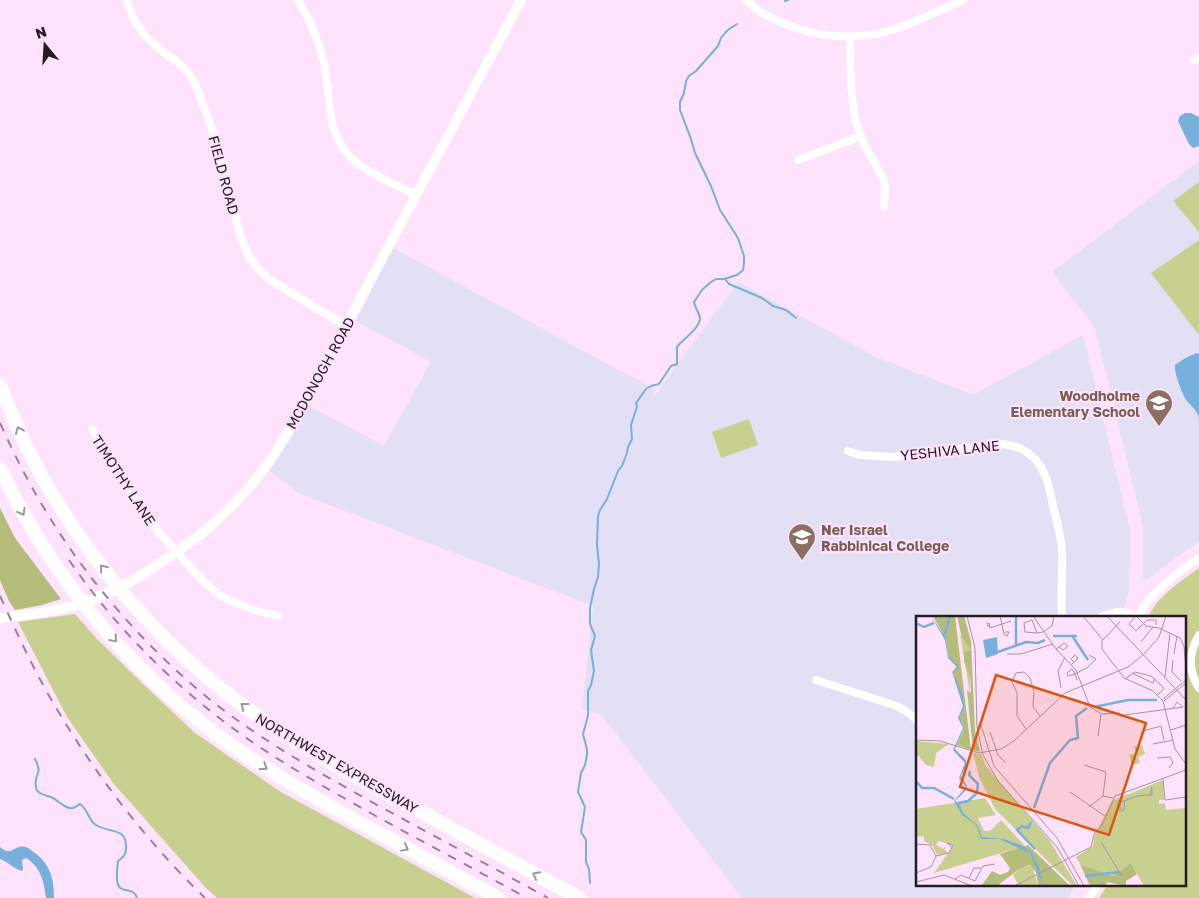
<svg xmlns="http://www.w3.org/2000/svg" width="1199" height="898" font-family="'Golos Text',sans-serif">
<style>
.education{fill:#e3dff5}
.green{fill:#c8d090}
.forest{fill:#b5bd7a}
.water{fill:#77afdd}
.lines{fill:none;stroke-linecap:round;stroke-linejoin:round}
.stream{stroke:#77afdd;stroke-width:2}
.street{stroke:#fff;stroke-width:8}
.secondary{stroke:#fff;stroke-width:10}
.highway{stroke:#fff;stroke-width:14}
.rail{stroke:#978395;stroke-width:2;stroke-dasharray:9 9;stroke-linecap:butt}
.oneway{stroke:#9d989d}
.labels{text-anchor:middle;dominant-baseline:central;stroke-width:4.5;stroke-linejoin:round;paint-order:stroke}
.street-label{font-size:14px;fill:#261b25;stroke:#ffe2fc}
.education-label{font-size:14px;font-weight:bold;fill:#785e54;stroke:#ffe2fc;text-anchor:end}
.inset-river{fill:none;stroke:#77afdd;stroke-width:2.5}
.inset-road{fill:none;stroke:#a892a6;stroke-width:1}
.view{fill:#de560d;fill-opacity:0.15;stroke:#de560d;stroke-width:2.5}
.inset-edge{fill:none;stroke:#261b25;stroke-width:2.5}
</style>
<rect width="100%" height="100%" fill="#ffe2fc"/>
<g class="education">
<path d="M 1199,161 L 1199,541 L 1143,582 L 1143,526 L 1095,328 L 1052,272 Z"/>
<path d="M 393,248 L 654,389 L 652,399 L 738,282 L 876,357 L 973,395 L 1083,335 L 1130,530 L 1129,591 L 1122,617 L 918,617 L 918,884 L 1075,884 L 1069,898 L 742,898 L 601,714 L 582,710 L 593,606 L 301,494 L 269,471 L 289,441 L 309,406 L 384,446 L 431,362 L 356,321 Z"/>
</g>
<g class="green">
<path d="M 1199,182 L 1199,232 L 1173,201 Z"/>
<path d="M 1199,240 L 1199,335 L 1151,273 Z"/>
<path d="M 749,419 L 758,445 L 721,458 L 712,432 Z"/>
<path d="M 1199,568 L 1199,898 L 1099,898 L 1108,884 L 1185,884 L 1185,617 L 1148,617 C 1159,595 1180,582 1199,568 Z"/>
<path d="M 75,614 L 98,640 L 142,683 L 195,733 L 281,792 L 475,898 L 217,898 L 205,887 L 113,783 L 67,717 L 18,622 Z"/>
</g>
<path class="forest" d="M 0,508 L 15,538 L 61,599 L 42,605 L 15,610 L 9,601 L 0,580 Z"/>
<g class="water">
<path d="M 1185,113 L 1191,113 L 1199,117 L 1199,146 L 1193,148 L 1189,144 L 1178,121 L 1180,116 Z"/>
<path d="M 1197,353 L 1199,354 L 1199,418 C 1197,410 1192,407 1187,401 C 1182,394 1174,373 1175,365 C 1182,360 1188,356 1197,353 Z"/>
<path d="M 0,847 C 12,858 14,844 25,847 C 28,847 32,851 35,853 C 51,865 54,880 54,898 L 46,898 C 44,882 41,867 26,858 L 22,860 L 23,869 L 22,871 C 14,869 8,862 0,859 Z"/>
</g>
<g class="lines">
<g class="stream">
<path d="M 785,1 L 788,0"/>
<path d="M 725,279 L 729,284 L 762,298 L 773,306 L 786,310 L 796,318"/>
<path d="M 35,759 C 44,776 33,774 36,786 C 36,790 37,791 40,793 C 43,795 48,796 51,797 C 58,800 66,810 73,808 C 76,807 78,805 80,804 C 88,809 88,820 96,825 C 110,834 127,826 126,849 C 126,855 123,858 118,861 C 117,868 116,878 118,885 C 122,894 133,886 137,898"/>
<path d="M 590,883 L 589,869 L 586,862 L 586,840 L 581,832 L 585,807 L 578,792 L 581,773 L 585,765 L 587,755 L 587,749 L 583,734 L 588,716 L 588,691 L 591,685 L 594,671 L 591,650 L 595,636 L 590,624 L 590,608 L 594,589 L 598,577 L 599,564 L 597,545 L 598,516 L 600,510 L 607,499 L 618,471 L 622,466 L 627,453 L 628,447 L 632,439 L 631,425 L 637,407 L 636,403 L 646,389 L 651,386 L 659,384 L 671,366 L 677,364 L 677,347 C 683,339 700,328 700,318 C 699,313 695,307 694,302 L 702,290 L 711,282 L 716,279 L 724,279 L 737,275 L 743,270 L 744,264 L 744,256 L 738,238 L 720,210 L 711,186 L 695,153 L 691,139 L 680,110 L 680,102 L 684,93 L 686,81 L 689,76 L 696,71 L 718,46 L 721,38 L 725,33 L 729,29 L 737,24"/>
</g>
<g class="street">
<path d="M 127,0 C 132,24 147,39 165,53 C 174,59 183,65 189,74 C 191,77 193,81 195,84 C 207,112 217,142 225,171 C 237,211 235,255 272,281 L 346,326"/>
<path d="M 298,0 C 310,20 319,40 324,63 C 332,98 324,132 353,160 C 369,174 397,185 416,195"/>
<path d="M 746,0 C 751,4 756,9 761,12 C 800,36 848,43 891,30 C 916,23 939,10 963,0"/>
<path d="M 850,37 L 851,85 L 855,120 L 864,144 L 883,178 L 885,186 L 884,206"/>
<path d="M 1194,60 L 1199,58"/>
<path d="M 798,160 L 861,136"/>
<path d="M 92,429 L 146,516 L 157,530 L 204,582 L 218,594 L 229,600 L 251,609 L 278,616"/>
<path d="M 848,451 L 859,455 L 893,457 L 1002,444 C 1020,445 1037,456 1044,473 C 1049,483 1051,495 1053,506 C 1057,522 1062,538 1062,555 C 1063,576 1060,596 1062,617"/>
<path d="M 1101,617 C 1117,611 1120,609 1135,617"/>
<path d="M 1138,617 C 1152,590 1175,576 1199,558"/>
<path d="M 1199,635 C 1189,652 1188,671 1199,688"/>
<path d="M 816,680 L 897,706 L 906,711 L 918,721"/>
<path d="M 1089,898 L 1098,884"/>
</g>
<path class="secondary" d="M 0,618 C 26,615 54,612 79,604 C 113,594 142,576 170,556 C 182,548 196,539 207,529 C 226,513 244,494 260,474 C 275,455 287,434 299,413 L 521,0"/>
<g class="highway">
<path d="M 0,386 C 9,407 17,428 27,448 C 79,552 158,645 253,713 C 304,749 359,779 414,808 C 469,838 524,868 579,898"/>
<path d="M 0,469 C 47,566 115,654 199,721 C 248,760 301,790 355,820 C 403,846 450,872 498,898"/>
</g>
<g class="rail">
<path d="M 0,423 C 14,454 29,484 47,513 C 89,583 150,652 213,702 C 265,743 322,774 379,806 C 436,837 492,867 548,898"/>
<path d="M 69,560 C 114,626 173,685 238,732 C 281,763 328,789 374,815 C 425,843 476,870 527,898"/>
<path d="M 0,596 C 15,629 30,662 48,694 C 91,769 143,838 205,898"/>
</g>
</g>
<defs><path id="oneway-chevron" d="M-2-3.5L2.5 0L-2 3.5" fill="none" stroke-width="1.6" stroke-linecap="round" stroke-linejoin="round" transform="scale(1.25)"/></defs>
<g class="oneway">
<use href="#oneway-chevron" transform="translate(19 430) rotate(-114)"/>
<use href="#oneway-chevron" transform="translate(22 512) rotate(61)"/>
<use href="#oneway-chevron" transform="translate(103 568) rotate(-128)"/>
<use href="#oneway-chevron" transform="translate(114 639) rotate(49)"/>
<use href="#oneway-chevron" transform="translate(244 706) rotate(-142)"/>
<use href="#oneway-chevron" transform="translate(264 767) rotate(33)"/>
<use href="#oneway-chevron" transform="translate(405 848) rotate(29)"/>
<use href="#oneway-chevron" transform="translate(536 875) rotate(-152)"/>
</g>
<defs>
<g id="school-pin" transform="scale(1.4375)"><path d="M0 17L-7.5 6A9.5 9.5 0 1 1 7.5 6Z" fill="#8d6e63" stroke="#ffe2fc"/><path d="M0-5L7-2L0 1L-7-2ZM-4 1L0 2.5L4 1V4Q0 6-4 4Z" fill="#fff"/></g>
<g id="university-pin" transform="scale(1.4375)"><path d="M0 17L-7.5 6A9.5 9.5 0 1 1 7.5 6Z" fill="#8d6e63" stroke="#ffe2fc"/><path d="M0-5L7-2L0 1L-7-2ZM-4 1L0 2.5L4 1V4Q0 6-4 4Z" fill="#fff"/></g>
</defs>
<g fill-rule="evenodd">
<use href="#school-pin" x="1159" y="403"/>
<use href="#university-pin" x="802" y="537"/>
</g>
<g class="labels">
<g class="street-label">
<text transform="translate(224 175) rotate(75)">FIELD ROAD</text>
<text transform="translate(320 373) rotate(-61)">MCDONOGH ROAD</text>
<text transform="translate(950 450) rotate(-6)">YESHIVA LANE</text>
<text transform="translate(124 480) rotate(57)">TIMOTHY LANE</text>
<text transform="translate(337 763) rotate(30)">NORTHWEST EXPRESSWAY</text>
</g>
<g class="education-label">
<text x="1140" y="395">Woodholme<tspan x="1140" dy="16">Elementary School</tspan></text>
<text x="821" y="529" text-anchor="start">Ner Israel<tspan x="821" dy="16">Rabbinical College</tspan></text>
</g>
</g>
<g transform="translate(916 616)">
<rect width="270" height="270" fill="#ffe2fc"/>
<path d="M 44,18 L 55,34 L 50,36 L 51,51 L 55,61 L 54,78 ZM 0,125 L 33,128 L 20,137 L 18,151 L 10,149 L 0,137 ZM 226,129 L 229,138 L 222,141 L 224,147 L 216,149 L 213,139 L 220,137 L 218,131 ZM 57,137 L 65,138 L 70,150 L 134,225 L 161,270 L 157,270 L 79,193 L 63,161 ZM 247,164 L 248,184 L 243,184 L 243,188 L 249,187 L 250,194 L 270,192 L 270,270 L 228,270 L 215,247 L 197,260 L 164,248 L 160,241 L 177,230 L 178,220 L 196,185 ZM 69,182 L 80,199 L 62,202 L 68,215 L 74,215 L 85,204 L 109,230 L 18,257 L 38,229 L 22,225 L 20,229 L 28,233 L 30,229 L 29,234 L 32,237 L 21,239 L 17,230 L 8,225 L 8,220 L 0,221 L 0,193 ZM 116,249 L 122,270 L 103,270 L 97,259 L 103,253 Z" fill="#c8d090"/>
<path d="M 17,0 L 39,0 L 55,134 L 41,129 L 48,112 L 44,101 L 49,91 L 37,57 L 41,49 L 32,40 L 30,23 ZM 41,0 L 48,0 L 55,25 L 59,115 L 64,136 L 57,134 L 51,74 L 55,77 L 55,63 L 48,45 L 48,36 L 55,34 L 46,22 ZM 112,229 L 154,270 L 122,270 L 120,256 L 114,249 L 103,253 L 81,270 L 66,269 L 76,255 L 84,259 L 92,256 L 94,252 L 84,238 ZM 215,247 L 221,258 L 210,265 L 210,270 L 191,266 L 190,270 L 174,270 L 164,248 L 197,260 Z" fill="#b5bd7a"/>
<path d="M 15,0 L 30,22 L 32,40 L 42,49 L 42,53 L 37,57 L 46,77 L 49,91 L 44,101 L 48,112 L 39,133 L 50,144 L 51,150 L 45,160 L 51,170 L 50,174 L 39,185 L 43,187 L 47,197 L 61,209 L 66,221 L 88,223 L 107,230 L 116,237 L 124,254 L 127,270 L 114,237 L 83,223 L 65,223 L 60,209 L 46,199 L 38,185 L 50,171 L 43,162 L 49,147 L 37,134 L 47,112 L 42,102 L 47,90 L 36,56 L 41,51 L 32,42 L 29,24 ZM 81,21 L 82,38 L 70,42 L 67,24 Z" fill="#77afdd"/>
<path class="inset-river" d="M 0,7 L 8,11 L 18,7M 137,20 L 161,20M 28,21 L 34,0M 157,21 L 172,44M 100,29 L 100,0M 82,36 L 110,26 L 122,27 L 129,24M 178,91 L 212,84 L 241,84M 0,165 L 6,172 L 18,172 L 38,183M 42,187 L 52,185 L 61,177 L 62,168 L 53,159 L 54,155M 118,192 L 134,147 L 154,124 L 162,122 L 160,100 L 171,92M 115,206 L 112,212 L 106,210 L 101,214 L 119,233M 169,260 L 203,256"/>
<path class="inset-road" d="M 51,0 L 59,32 L 61,112 L 67,139 L 82,165 L 141,231 L 163,270M 84,0 L 88,18 L 91,20 L 93,16 L 89,16M 117,0 L 140,33 L 160,54 L 174,91 L 186,98 L 204,97M 167,0 L 187,24M 191,0 L 270,84M 220,0 L 230,10 L 243,12 L 264,22 L 268,30 L 270,53M 220,0 L 213,8 L 220,15 L 231,4 L 240,4 L 240,9M 204,6 L 186,25 L 186,33 L 208,62 L 237,75 L 247,85 L 259,133 L 270,148M 74,12 L 71,8 L 73,7 L 74,12 L 95,5M 121,17 L 109,16 L 108,7 L 116,4 L 121,17 L 127,16 L 136,10 L 138,0M 225,26 L 237,11M 140,33 L 143,31 L 147,34 L 152,30 L 148,27 L 143,31M 91,38 L 105,38 L 137,28M 228,38 L 243,21 L 250,0M 258,38 L 261,20M 257,44 L 256,56 L 265,65M 156,48 L 162,42 L 159,39 L 155,43 L 158,46M 216,57 L 237,67 L 239,62M 249,61 L 254,17M 209,63 L 219,56 L 235,60 L 248,72 L 242,79M 161,64 L 159,58 L 152,60 L 151,57 L 156,53 L 159,58 L 172,51 L 180,43 L 173,39M 145,72 L 142,55 L 149,41M 247,83 L 270,64M 248,85 L 270,67M 209,99 L 267,91 L 261,86 L 257,92M 65,109 L 78,150 L 141,222 L 168,270M 110,113 L 101,100 L 101,77 L 96,66 L 100,57 L 108,56 L 114,62 L 118,76 L 117,91 L 124,100M 255,114 L 270,109M 227,115 L 245,110 L 248,124M 74,116 L 82,139 L 90,147M 182,120 L 185,98M 0,124 L 24,125 L 63,137 L 85,133 L 98,125 L 149,77 L 212,51 L 228,38M 237,128 L 257,124M 241,142 L 254,141 L 257,147 L 253,152M 168,149 L 190,156 L 187,180M 247,163 L 249,184 L 270,181M 154,176 L 189,200M 208,185 L 209,193 L 204,195 L 204,186 L 205,186 L 221,180 L 234,179 L 236,179 L 236,171 L 234,179M 173,191 L 187,180 L 197,182M 185,226 L 206,260M 0,228 L 14,229 L 20,240 L 15,251 L 0,257M 20,240 L 33,237 L 37,229 L 31,227 L 36,231M 53,262 L 58,252 L 65,252M 39,263 L 45,259 L 59,265 L 67,250 L 79,248M 0,266 L 28,259 L 56,270M 98,270 L 175,231 L 178,218 L 186,209 L 199,180 L 270,154"/>
<path class="view" d="M 80,59 L 230,107 L 193,219 L 44,171 Z"/>
<rect width="270" height="270" class="inset-edge"/>
</g>
<g transform="translate(45 45) rotate(342)" stroke="#ffe2fc" stroke-width="4" paint-order="stroke">
<path d="M0-4L9 19L0 12L-9 19Z" fill="#261b25"/>
<text y="-8" font-size="14" font-weight="bold" text-anchor="middle" fill="#261b25">N</text>
</g>
</svg>
